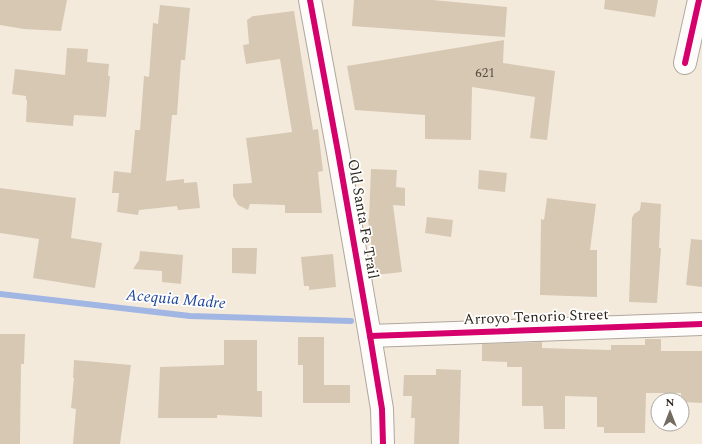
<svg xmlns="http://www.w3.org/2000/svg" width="702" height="444" font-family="Spectral,serif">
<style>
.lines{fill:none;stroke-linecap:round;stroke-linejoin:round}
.stream{stroke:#a1b6e3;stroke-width:6}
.building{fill:#d7c8b4}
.minor-casing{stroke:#afa79d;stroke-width:24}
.secondary-casing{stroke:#afa79d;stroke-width:24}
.minor{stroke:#fdfcfa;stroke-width:22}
.secondary{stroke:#fdfcfa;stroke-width:22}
.cycleway-casing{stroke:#fff;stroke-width:8}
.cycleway{stroke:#d6006c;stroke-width:6}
.labels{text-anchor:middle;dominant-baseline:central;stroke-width:3.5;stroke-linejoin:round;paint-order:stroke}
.number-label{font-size:13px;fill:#584e42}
.street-label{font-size:15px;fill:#2d261c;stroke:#fff}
.water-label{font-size:16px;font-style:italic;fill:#214798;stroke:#fff}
</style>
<rect width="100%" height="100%" fill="#f4eadc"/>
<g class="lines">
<path class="stream" d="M 0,294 L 190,316 L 351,321"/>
</g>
<g class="building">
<path d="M 0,0 L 67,0 L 61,31 L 24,29 L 0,25 Z"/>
<path d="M 354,0 L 433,0 L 507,7 L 505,37 L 352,26 Z"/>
<path d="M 605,0 L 658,0 L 655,17 L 604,9 Z"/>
<path d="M 160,5 L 190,8 L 185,60 L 181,60 L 177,115 L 172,115 L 166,181 L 184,179 L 184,183 L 197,182 L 200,208 L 178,210 L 177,206 L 139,210 L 138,215 L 117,212 L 119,193 L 112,193 L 114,171 L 131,173 L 135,130 L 140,130 L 144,76 L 149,77 L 153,23 L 158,24 Z"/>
<path d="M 294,11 L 313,130 L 318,129 L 323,171 L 318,172 L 322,213 L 285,213 L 285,205 L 250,204 L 248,210 L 238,205 L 233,196 L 233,184 L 252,183 L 246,138 L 292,132 L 280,59 L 246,64 L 243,45 L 249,44 L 247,20 L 253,16 Z"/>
<path d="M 504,40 L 503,63 L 555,71 L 547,140 L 530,138 L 535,97 L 472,87 L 471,140 L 425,139 L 425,115 L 355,110 L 347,66 Z"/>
<path d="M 67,48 L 88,49 L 87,62 L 109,64 L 108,76 L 110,76 L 106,117 L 74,115 L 73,126 L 26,122 L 27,100 L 26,100 L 26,96 L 12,94 L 15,69 L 65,75 Z"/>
<path d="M 371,169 L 397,170 L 396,187 L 405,188 L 405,206 L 393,205 L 402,272 L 375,275 L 368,219 L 369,219 Z"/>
<path d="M 479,170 L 507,173 L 505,192 L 478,189 Z"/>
<path d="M 0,188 L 76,198 L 71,238 L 102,243 L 95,288 L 33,278 L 39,239 L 0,233 Z"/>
<path d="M 547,198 L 596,204 L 590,250 L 597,250 L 597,297 L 540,295 L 541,219 L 544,220 Z"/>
<path d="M 641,202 L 661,204 L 659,248 L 661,248 L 657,303 L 629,302 L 632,218 L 634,214 L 640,210 Z"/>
<path d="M 427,217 L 453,220 L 451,237 L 425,233 Z"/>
<path d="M 691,239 L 702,240 L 702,287 L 686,285 Z"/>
<path d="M 232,248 L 257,248 L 256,274 L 232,273 Z"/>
<path d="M 140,251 L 183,255 L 181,284 L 162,282 L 162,271 L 133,269 L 139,260 Z"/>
<path d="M 333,254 L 336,287 L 309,290 L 309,286 L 304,286 L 301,257 Z"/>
<path d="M 0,334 L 25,334 L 24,364 L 21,364 L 20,444 L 0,444 Z"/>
<path d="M 298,337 L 324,337 L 324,385 L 350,385 L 350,403 L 303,403 L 303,365 L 298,365 Z"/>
<path d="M 645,339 L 661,339 L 661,351 L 702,351 L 702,403 L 682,402 L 682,400 L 681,400 L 681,393 L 646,393 L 645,433 L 604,433 L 604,427 L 597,427 L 597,397 L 565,396 L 565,429 L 544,429 L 543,406 L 522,406 L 522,367 L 507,367 L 507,362 L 482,361 L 482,344 L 542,342 L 542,348 L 611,350 L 611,345 L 645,345 Z"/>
<path d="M 224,340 L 257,340 L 257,391 L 262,391 L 262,417 L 217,415 L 217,418 L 158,418 L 160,367 L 224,365 Z"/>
<path d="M 74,360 L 131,365 L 120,444 L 73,444 L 76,409 L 71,408 L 74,378 L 73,378 Z"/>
<path d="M 436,369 L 461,370 L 459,444 L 414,444 L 415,418 L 411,418 L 412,396 L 403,396 L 404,375 L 436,375 Z"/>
</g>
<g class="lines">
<g class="minor-casing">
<g id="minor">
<path d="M 685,63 L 699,0"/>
<path d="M 370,336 L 702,324"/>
</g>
</g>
<g class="secondary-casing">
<path id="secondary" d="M 310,0 L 338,152 L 370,336 L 382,409 L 383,444"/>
</g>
<use href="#minor" class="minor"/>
<use href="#secondary" class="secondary"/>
<g class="cycleway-casing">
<g id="cycleway">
<path d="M 310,0 L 338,152 L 370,336 L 382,409 L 383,444"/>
<path d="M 685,63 L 699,0"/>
<path d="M 370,336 L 702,324"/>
</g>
</g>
<use href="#cycleway" class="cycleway"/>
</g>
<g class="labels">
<g class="number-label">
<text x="485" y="73">621</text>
</g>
<g class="street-label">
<text transform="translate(363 219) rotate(80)">Old Santa Fe Trail</text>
<text transform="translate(536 317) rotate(-2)">Arroyo Tenorio Street</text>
</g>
<g class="water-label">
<text transform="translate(176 299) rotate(5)">Acequia Madre</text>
</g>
</g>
<g transform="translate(670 412)"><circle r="19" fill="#ffffff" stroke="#aba8a4"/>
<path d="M0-3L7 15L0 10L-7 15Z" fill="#736b5f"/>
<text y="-6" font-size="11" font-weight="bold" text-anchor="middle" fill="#2d261c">N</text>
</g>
</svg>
